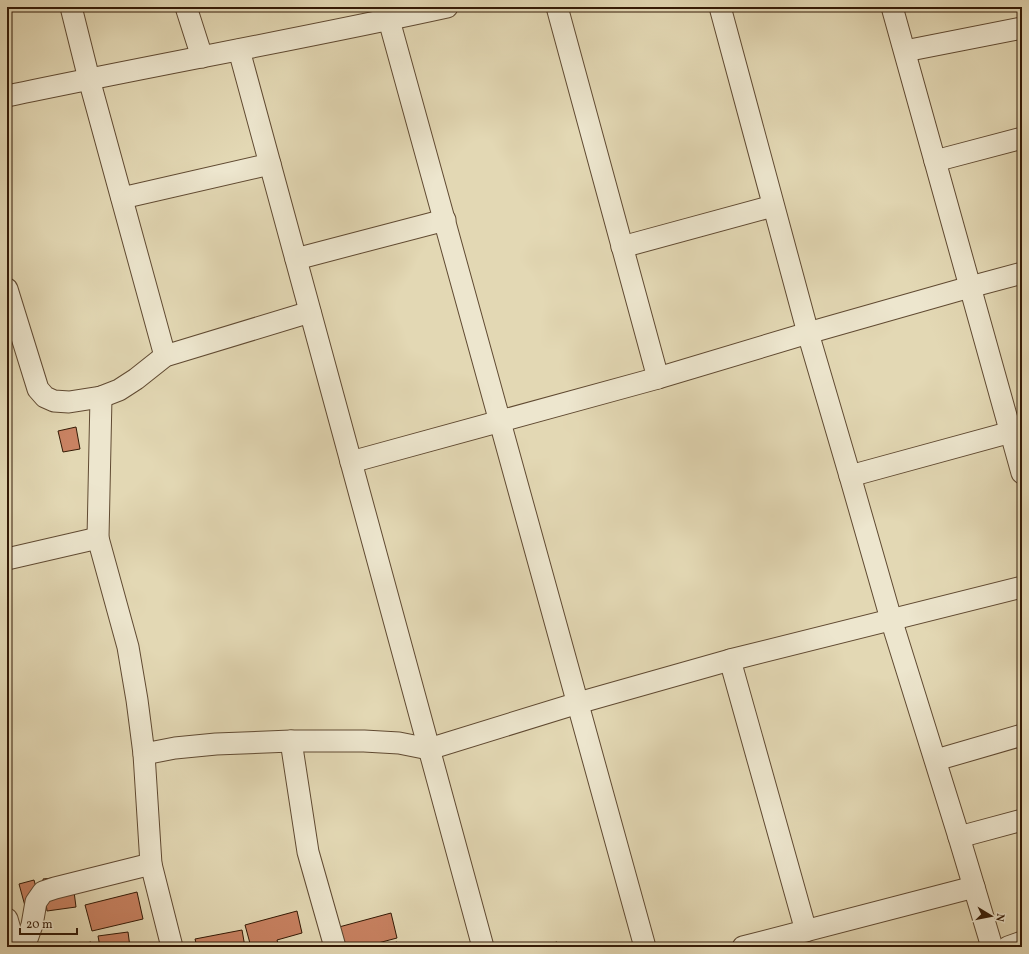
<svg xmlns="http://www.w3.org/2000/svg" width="1029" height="954" font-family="Vollkorn,serif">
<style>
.building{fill:#c88262;stroke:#341a06}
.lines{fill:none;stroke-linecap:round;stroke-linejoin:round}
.minor-casing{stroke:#604a32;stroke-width:23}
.minor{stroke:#ede6ce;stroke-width:21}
</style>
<rect width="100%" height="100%" fill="#e3d8b4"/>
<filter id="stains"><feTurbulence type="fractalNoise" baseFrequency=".005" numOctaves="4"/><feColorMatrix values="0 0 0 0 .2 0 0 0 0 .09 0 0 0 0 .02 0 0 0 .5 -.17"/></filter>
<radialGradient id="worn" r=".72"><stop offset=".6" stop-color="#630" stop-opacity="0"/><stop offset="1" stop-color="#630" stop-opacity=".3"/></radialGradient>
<g class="building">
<path d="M 76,427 L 80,449 L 63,452 L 58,431 Z"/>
<path d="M 72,876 L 76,907 L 47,911 L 43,879 Z"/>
<path d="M 34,880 L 43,913 L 28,917 L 19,884 Z"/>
<path d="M 137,892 L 143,919 L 92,931 L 85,905 Z"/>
<path d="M 297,911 L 302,933 L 277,940 L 279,947 L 251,947 L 245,925 Z"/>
<path d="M 391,913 L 397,938 L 363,947 L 345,947 L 339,927 Z"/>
<path d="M 242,930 L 245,947 L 197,947 L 195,939 Z"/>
<path d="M 128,932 L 130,947 L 100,947 L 98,936 Z"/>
<path d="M 91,942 L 92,947 L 67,947 Z"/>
<path d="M 397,942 L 398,947 L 380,947 Z"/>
<path d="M 557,942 L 558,947 L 539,947 Z"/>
</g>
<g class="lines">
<g class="minor-casing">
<g id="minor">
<path d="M 71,7 L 89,79 L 165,356"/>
<path d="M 186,7 L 202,57"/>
<path d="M 557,7 L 658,378"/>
<path d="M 720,7 L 808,333 L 850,476 L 891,619 L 959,837 L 992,947"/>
<path d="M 892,7 L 1022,473"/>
<path d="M 389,20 L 645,947"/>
<path d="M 239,50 L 483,947"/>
<path d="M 905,51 L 1022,28"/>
<path d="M 7,96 C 154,65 301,39 447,7"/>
<path d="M 935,161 L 1022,138"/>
<path d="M 122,198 L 270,164"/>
<path d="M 622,247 L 773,206"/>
<path d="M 296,259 L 445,220"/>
<path d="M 7,289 L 38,389 L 45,397 L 54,401 L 69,402 L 101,397 L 119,390 L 136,379 L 165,356 L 310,312"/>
<path d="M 101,397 L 98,538 L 128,647 L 137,700 L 144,754 L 151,864 L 172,947"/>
<path d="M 351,462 L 658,378 L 808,333 L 970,287 L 1022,273"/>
<path d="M 850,476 L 1022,429"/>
<path d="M 7,559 L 98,538"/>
<path d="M 730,660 L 806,931"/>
<path d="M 291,741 L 308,852 L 335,947"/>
<path d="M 144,754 L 175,748 L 216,744 L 291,741 L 364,741 L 399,743 L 429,749 L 578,703 L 730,660 L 1022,587"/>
<path d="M 936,760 L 1022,735"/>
<path d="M 959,837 L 1022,820"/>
<path d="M 7,919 L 15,947"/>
<path d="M 21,947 L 27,939 L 32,925 L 36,902 L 43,892 L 55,888 L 151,864"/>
<path d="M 743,947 L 974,887"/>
<path d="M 1008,947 L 1022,942"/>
</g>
</g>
<use href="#minor" class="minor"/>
</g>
<rect width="1029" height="954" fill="none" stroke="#e3d8b4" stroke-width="24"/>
<rect x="8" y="8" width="1013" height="938" fill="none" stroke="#341a06" stroke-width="2"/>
<rect x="12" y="12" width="1005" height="930" fill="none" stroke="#341a06"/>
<g transform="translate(991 916) rotate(100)" stroke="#ede6ce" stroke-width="3" paint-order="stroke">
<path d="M0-3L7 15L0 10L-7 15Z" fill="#341a06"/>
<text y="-6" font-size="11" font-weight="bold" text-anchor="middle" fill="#341a06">N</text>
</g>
<path d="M20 928v6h57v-6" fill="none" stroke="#341a06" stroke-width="2"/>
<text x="26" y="928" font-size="12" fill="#341a06" stroke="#ede6ce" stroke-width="3" paint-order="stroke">20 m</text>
<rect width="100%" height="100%" filter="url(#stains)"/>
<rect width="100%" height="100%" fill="url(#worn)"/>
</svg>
